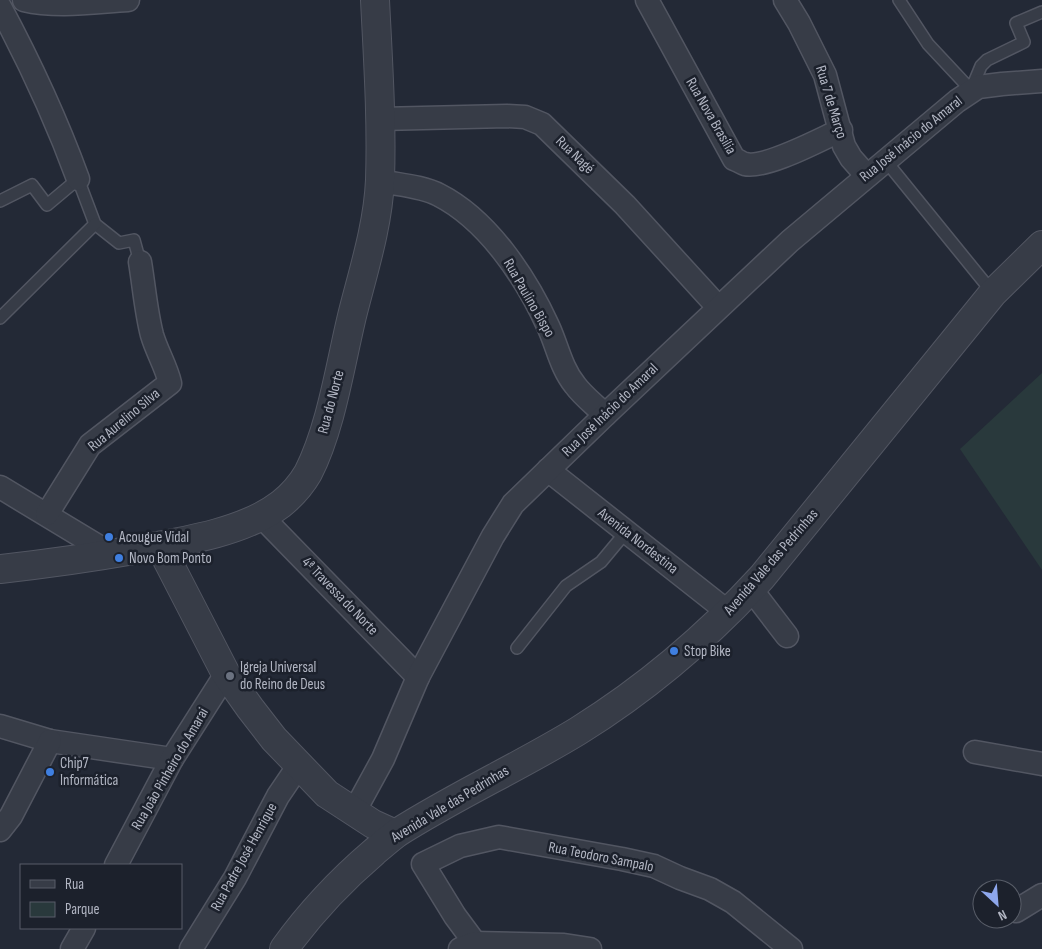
<svg xmlns="http://www.w3.org/2000/svg" width="1042" height="949" font-family="'Sofia Sans Condensed',sans-serif">
<style>
.green{fill:#29393c}
.lines{fill:none;stroke-linecap:round;stroke-linejoin:round}
.service-casing{stroke:#525662;stroke-width:14}
.minor-casing{stroke:#525662;stroke-width:25}
.tertiary-casing{stroke:#525662;stroke-width:30}
.service{stroke:#373c47;stroke-width:11}
.minor{stroke:#373c47;stroke-width:22}
.tertiary{stroke:#373c47;stroke-width:28}
.shop-dot{fill:#3f7fe0;stroke:#1c212c;stroke-width:2}
.worship-dot{fill:#6b7280;stroke:#1c212c;stroke-width:2}
.labels{text-anchor:middle;dominant-baseline:central;stroke-width:5;stroke-linejoin:round;paint-order:stroke}
.street-label{font-size:15px;fill:#b2b6c3;stroke:#1c212c}
.poi-label{font-size:15px;fill:#b2b6c3;stroke:#1c212c;text-anchor:start}
</style>
<rect width="100%" height="100%" fill="#232936"/>
<path class="green" d="M 1042,373 L 1042,570 L 960,449 Z"/>
<g class="lines">
<g class="service-casing">
<g id="service">
<path d="M 899,0 L 928,44 L 971,90 L 981,66 L 987,60 L 1024,42 L 1016,23 L 1042,12"/>
<path d="M 885,160 L 993,293"/>
<path d="M 0,201 L 32,185 L 47,205 L 78,179 L 95,224 L 119,243 L 134,240 L 140,262"/>
<path d="M 0,318 L 95,224"/>
<path d="M 517,648 L 566,586 L 601,562 L 626,532"/>
</g>
</g>
<g class="minor-casing">
<g id="minor">
<path d="M 24,0 C 57,8 95,2 128,0"/>
<path d="M 647,0 L 734,159 C 738,160 741,163 745,164 C 766,169 821,139 841,130"/>
<path d="M 785,0 L 799,23 L 825,75 L 844,146 L 851,158 L 866,175"/>
<path d="M 0,7 C 30,63 56,119 78,179"/>
<path d="M 380,119 L 507,116 L 525,117 L 542,124 L 625,205 L 718,307"/>
<path d="M 380,181 C 399,185 422,186 439,195 C 488,220 526,278 548,326 C 557,345 561,368 575,385 C 583,396 595,405 605,415"/>
<path d="M 548,470 L 728,612"/>
<path d="M 0,487 L 111,554"/>
<path d="M 47,514 L 90,445 L 170,383 C 166,366 157,352 152,335 C 146,312 144,286 140,262"/>
<path d="M 261,516 L 418,677"/>
<path d="M 751,589 L 787,636"/>
<path d="M 0,726 L 50,741 L 172,759"/>
<path d="M 975,752 L 1042,764"/>
<path d="M 354,812 L 383,759 L 418,677 L 493,536 L 513,504 L 605,415 L 790,241 L 957,101 L 978,87 L 1002,84 L 1042,81"/>
<path d="M 0,830 L 11,816 L 50,741"/>
<path d="M 116,865 L 172,759 L 226,674"/>
<path d="M 1016,911 L 1042,895"/>
<path d="M 475,943 L 455,916 L 423,864 L 460,846 L 499,837 L 622,859 L 654,866 L 680,878 L 710,889 L 733,902 L 791,949"/>
<path d="M 72,949 L 84,928"/>
<path d="M 191,949 L 235,878 L 278,796 L 299,765"/>
<path d="M 460,949 L 475,943 L 564,945 L 590,949"/>
</g>
</g>
<g class="tertiary-casing">
<g id="tertiary">
<path d="M 160,546 L 226,674 L 250,708 L 274,739 L 327,794 L 373,824 L 395,834"/>
<path d="M 0,569 C 45,564 89,558 134,550 C 180,542 243,533 281,504 C 291,496 301,485 308,473 C 331,428 340,366 352,316 C 363,272 378,226 380,180 C 382,120 378,60 375,0"/>
<path d="M 284,949 C 310,913 340,881 374,852 C 381,846 389,839 397,833 C 455,796 519,767 578,731 C 647,688 707,637 762,577 L 993,293 L 1042,245"/>
</g>
</g>
<use href="#service" class="service"/>
<use href="#minor" class="minor"/>
<use href="#tertiary" class="tertiary"/>
</g>
<g class="shop-dot">
<circle cx="109" cy="537" r="5"/>
<circle cx="119" cy="558" r="5"/>
<circle cx="674" cy="651" r="5"/>
<circle cx="50" cy="772" r="5"/>
</g>
<circle class="worship-dot" cx="230" cy="676" r="5"/>
<g class="labels">
<g class="street-label">
<text transform="translate(831 102) rotate(73)">Rua 7 de Março</text>
<text transform="translate(711 116) rotate(60)">Rua Nova Brasília</text>
<text transform="translate(911 139) rotate(-39)">Rua José Inácio do Amaral</text>
<text transform="translate(575 155) rotate(44)">Rua Nagé</text>
<text transform="translate(529 298) rotate(60)">Rua Paulino Bispo</text>
<text transform="translate(331 402) rotate(-75)">Rua do Norte</text>
<text transform="translate(610 410) rotate(-44)">Rua José Inácio do Amaral</text>
<text transform="translate(124 420) rotate(-40)">Rua Aurelino Silva</text>
<text transform="translate(638 541) rotate(38)">Avenida Nordestina</text>
<text transform="translate(771 562) rotate(-49)">Avenida Vale das Pedrinhas</text>
<text transform="translate(340 596) rotate(46)">4ª Travessa do Norte</text>
<text transform="translate(170 769) rotate(-60)">Rua João Pinheiro do Amarai</text>
<text transform="translate(450 804) rotate(-31)">Avenida Vale das Pedrinhas</text>
<text transform="translate(244 857) rotate(-61)">Rua Padre José Henrique</text>
<text transform="translate(601 857) rotate(11)">Rua Teodoro Sampalo</text>
</g>
<g class="poi-label">
<text x="119" y="537">Acougue Vidal</text>
<text x="129" y="558">Novo Bom Ponto</text>
<text x="684" y="651">Stop Bike</text>
<text x="240" y="667">Igreja Universal<tspan x="240" dy="17">do Reino de Deus</tspan></text>
<text x="60" y="763">Chip7<tspan x="60" dy="17">Informática</tspan></text>
</g>
</g>
<rect x="20" y="864" width="162" height="65" fill="#1c212c" stroke="#585d68"/>
<rect x="30" y="880" width="25" height="8" fill="#373c47" stroke="#585d68"/>
<text x="65" y="889" font-size="15" fill="#b2b6c3">Rua</text>
<rect x="30" y="902" width="25" height="15" fill="#29393c" stroke="#585d68"/>
<text x="65" y="914" font-size="15" fill="#b2b6c3">Parque</text>
<g transform="translate(997 904) rotate(154)"><circle r="24" fill="#1c212c" stroke="#585d68"/>
<path d="M0-4L9 19L0 12L-9 19Z" fill="#8ea7ec"/>
<text y="-8" font-size="14" font-weight="bold" text-anchor="middle" fill="#b2b6c3">N</text>
</g>
</svg>
